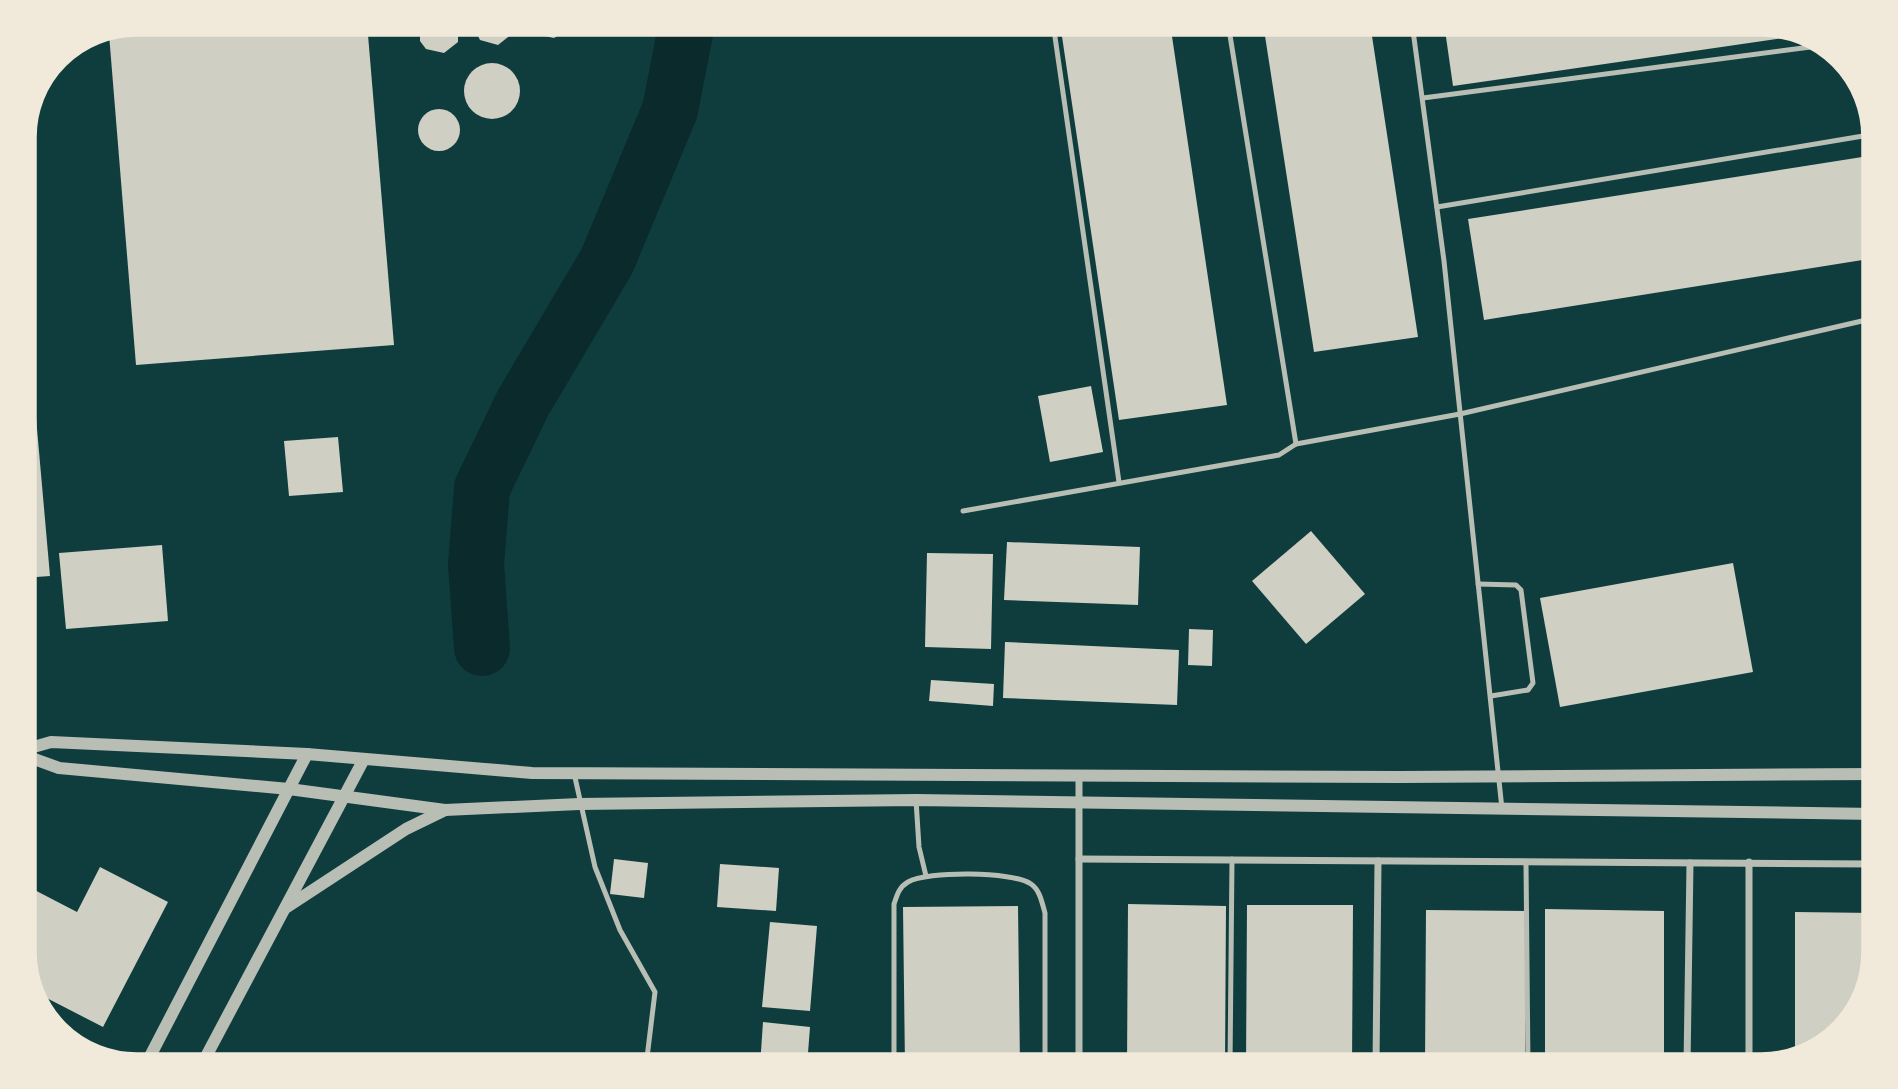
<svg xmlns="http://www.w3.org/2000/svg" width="1898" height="1089" font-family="Karla,sans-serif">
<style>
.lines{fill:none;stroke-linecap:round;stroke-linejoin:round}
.river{stroke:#0a2a2b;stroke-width:56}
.building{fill:#cfcfc3}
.service{stroke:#b8beb3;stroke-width:5}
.minor{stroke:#b8beb3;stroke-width:7}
.tertiary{stroke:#b8beb3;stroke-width:12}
.rim{fill:none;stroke:#f1e9da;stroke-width:3.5}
</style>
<rect width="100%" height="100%" fill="#0f3d3e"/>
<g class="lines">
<path class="river" d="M 482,648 L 476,565 L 482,488 L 523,403 L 607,261 L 670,110 L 687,23"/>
</g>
<g class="building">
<path d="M 137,23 L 367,23 L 394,345 L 136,365 L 109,34 Z"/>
<path d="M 420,23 L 458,23 L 458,42 L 444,53 L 426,49 L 420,41 Z"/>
<path d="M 472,23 L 515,23 L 513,33 L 498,45 L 480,40 Z"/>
<path d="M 529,23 L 569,23 L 562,33 L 554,38 L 536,34 Z"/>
<path d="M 1060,23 L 1170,23 L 1227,405 L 1119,420 Z"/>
<path d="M 1263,23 L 1370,23 L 1418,337 L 1314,352 Z"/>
<path d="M 1444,23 L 1761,23 L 1805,35 L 1453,86 Z"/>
<circle cx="492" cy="91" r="28"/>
<circle cx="439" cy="130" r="21"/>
<path d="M 1875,155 L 1875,258 L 1484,320 L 1468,219 Z"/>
<path d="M 23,270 L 50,576 L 23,578 Z"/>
<path d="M 1091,386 L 1103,452 L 1050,462 L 1038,396 Z"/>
<path d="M 338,437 L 343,492 L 289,496 L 284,441 Z"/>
<path d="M 1311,531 L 1365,594 L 1306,644 L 1252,581 Z"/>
<path d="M 1007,542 L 1140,547 L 1138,605 L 1004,600 Z"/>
<path d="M 162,545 L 168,621 L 66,629 L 59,553 Z"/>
<path d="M 927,553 L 993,554 L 991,649 L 925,647 Z"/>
<path d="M 1733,563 L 1753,672 L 1560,707 L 1540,598 Z"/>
<path d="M 1189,629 L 1213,630 L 1212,666 L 1188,665 Z"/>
<path d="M 1005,642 L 1179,650 L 1177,705 L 1003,698 Z"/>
<path d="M 931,680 L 994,684 L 993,706 L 929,701 Z"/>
<path d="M 614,859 L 648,863 L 644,898 L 610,894 Z"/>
<path d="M 720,864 L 779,868 L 776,911 L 717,907 Z"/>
<path d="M 100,867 L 168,902 L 103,1027 L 33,991 L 23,959 L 23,884 L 77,912 Z"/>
<path d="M 1128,904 L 1226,906 L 1225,1066 L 1127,1066 Z"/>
<path d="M 1247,905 L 1353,905 L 1352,1066 L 1246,1066 Z"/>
<path d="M 1018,906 L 1020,1066 L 905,1066 L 903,907 Z"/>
<path d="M 1545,909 L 1664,911 L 1664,1066 L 1545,1066 Z"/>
<path d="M 1426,910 L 1526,911 L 1525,1066 L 1425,1066 Z"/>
<path d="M 1795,912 L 1875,913 L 1875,953 L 1860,1009 L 1819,1051 L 1795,1057 Z"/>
<path d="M 770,922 L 817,926 L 810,1011 L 762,1007 Z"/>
<path d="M 763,1022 L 810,1027 L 807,1066 L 760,1066 Z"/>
</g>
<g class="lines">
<g class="service">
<path d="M 1053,23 L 1119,482"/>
<path d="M 1228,23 L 1296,444"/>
<path d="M 1412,23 L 1444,261 L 1502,809"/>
<path d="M 1423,98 L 1826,45"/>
<path d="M 1437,207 L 1875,134"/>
<path d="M 963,511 L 1279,455 L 1296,444 L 1460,414 L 1875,318"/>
<path d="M 1478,584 L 1516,585 L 1521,590 L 1533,683 L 1528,690 L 1491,696"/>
<path d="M 574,773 L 595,867 L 620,930 L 655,992 L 646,1066"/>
<path d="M 916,800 L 919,847 L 926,876"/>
<path d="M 1526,864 L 1528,1066"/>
<path d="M 894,1066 L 894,904 C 897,895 899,887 908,882 C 927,871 1012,871 1031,884 C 1040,890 1042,903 1045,913 L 1045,1066"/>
<path d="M 1230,1066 L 1232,859"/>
</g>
<g class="minor">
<path d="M 1079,859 L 1875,864"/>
<path d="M 1749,862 L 1749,1066"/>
<path d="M 1079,1066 L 1079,775"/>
<path d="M 1376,1066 L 1378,861"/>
<path d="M 1687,1066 L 1690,863"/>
</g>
<g class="tertiary">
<path d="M 23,750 L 51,742 L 307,754 L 532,773 L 1400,777 L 1875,774"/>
<path d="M 23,755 L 59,768 L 289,789 L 445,810 L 579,804 L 916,800 L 1875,814"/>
<path d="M 287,907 L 406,829 L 445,810"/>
<path d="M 145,1066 L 307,754"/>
<path d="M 201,1066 L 364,759"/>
</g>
</g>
<path d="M0 0H1898V1089H0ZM137 35H1761A102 102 0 0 1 1863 137V952A102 102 0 0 1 1761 1054H137A102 102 0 0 1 35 952V137A102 102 0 0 1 137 35Z" fill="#f1e9da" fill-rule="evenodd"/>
<path class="rim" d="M137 35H1761A102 102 0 0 1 1863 137V952A102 102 0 0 1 1761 1054H137A102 102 0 0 1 35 952V137A102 102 0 0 1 137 35Z"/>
</svg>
